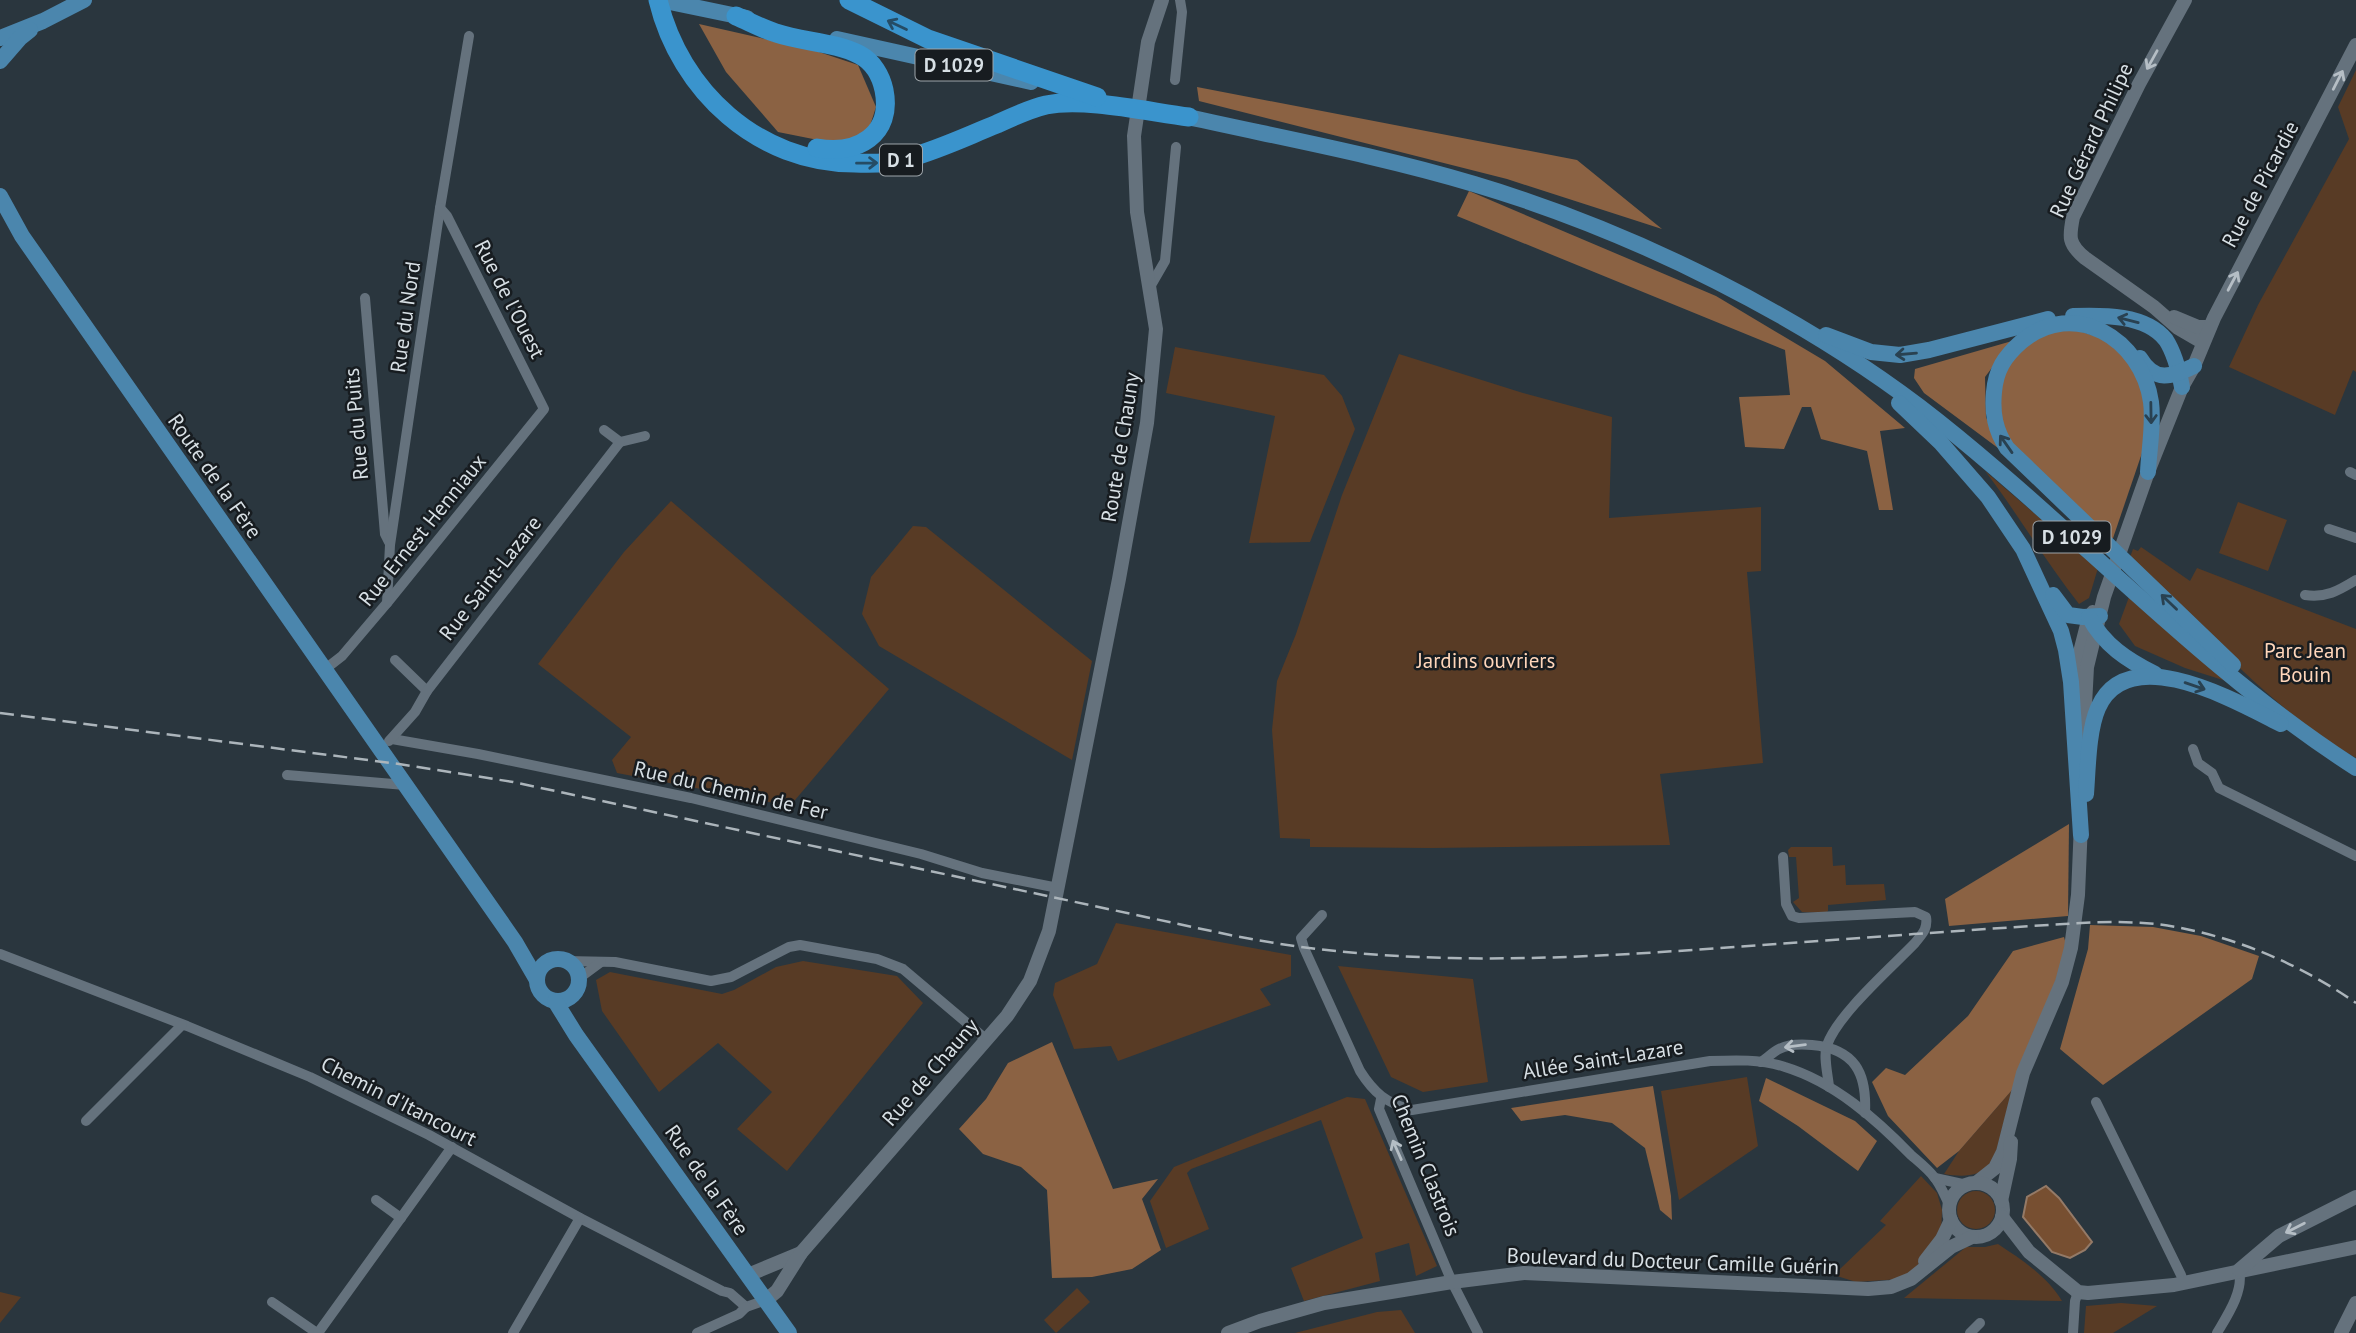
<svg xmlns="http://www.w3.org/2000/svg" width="2356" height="1333" font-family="'PT Sans',sans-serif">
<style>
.green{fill:#583b25}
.forest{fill:#8b6243}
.water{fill:#774f31;stroke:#947a67;stroke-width:2}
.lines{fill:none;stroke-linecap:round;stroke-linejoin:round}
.street{stroke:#65727d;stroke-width:10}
.secondary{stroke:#65727d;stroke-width:14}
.primary{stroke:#4b86ad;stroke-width:16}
.highway{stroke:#3a94cd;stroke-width:19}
.rail{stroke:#acb5bb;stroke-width:2.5;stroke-dasharray:14 7;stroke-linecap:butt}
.oneway{stroke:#254c65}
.oneway2{stroke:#b5bec5}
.oneway3{stroke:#294151}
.labels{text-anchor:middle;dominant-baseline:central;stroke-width:5;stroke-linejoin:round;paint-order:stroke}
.shield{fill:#171c20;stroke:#9da4a9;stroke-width:2}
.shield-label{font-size:19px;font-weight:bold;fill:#d7dfe4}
.street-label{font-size:21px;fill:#d7dfe4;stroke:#171c20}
.park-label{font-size:21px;fill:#ffd6ba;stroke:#171c20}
</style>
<rect width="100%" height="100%" fill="#2a363e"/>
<g class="green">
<path d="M 2356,70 L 2356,372 L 2353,370 L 2335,415 L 2229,367 L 2258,305 L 2349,139 L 2338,107 Z"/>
<path d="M 1175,347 L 1324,375 L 1342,396 L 1355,429 L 1310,542 L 1249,543 L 1275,416 L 1166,393 Z"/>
<path d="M 1399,354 L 1523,393 L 1612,417 L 1609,518 L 1761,507 L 1761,571 L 1747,572 L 1763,763 L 1660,774 L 1670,845 L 1431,848 L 1310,847 L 1310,839 L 1280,838 L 1272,730 L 1277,681 L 1296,634 L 1342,495 Z"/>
<path d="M 1985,471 L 2098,568 L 2089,598 L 2079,604 C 2045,561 2018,514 1985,471 Z"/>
<path d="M 671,501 L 889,689 L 790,806 L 617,773 L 612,760 L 631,737 L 538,664 L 624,552 Z"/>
<path d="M 2238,502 L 2287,520 L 2268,571 L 2219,553 Z"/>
<path d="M 913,526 L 926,527 L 1092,661 L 1072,760 L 879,646 L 862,614 L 871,577 Z"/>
<path d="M 2141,547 L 2190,581 L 2197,568 L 2356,629 L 2356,758 C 2304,729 2260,688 2218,647 C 2188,618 2158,589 2129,560 L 2133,549 L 2138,551 Z"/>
<path d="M 2129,597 L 2226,681 L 2185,668 L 2135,646 L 2119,624 Z"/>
<path d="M 1791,847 L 1832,847 L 1833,866 L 1845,865 L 1846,885 L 1884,884 L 1886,900 L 1828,905 L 1828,911 L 1825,913 L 1802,912 L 1793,902 L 1799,898 L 1796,857 L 1789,857 L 1788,850 Z"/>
<path d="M 1116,923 L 1291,955 L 1291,976 L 1260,989 L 1271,1005 L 1118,1061 L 1111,1046 L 1074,1049 L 1053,995 L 1055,983 L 1097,964 Z"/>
<path d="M 803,961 L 897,976 L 923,1003 L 787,1171 L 737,1129 L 772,1092 L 718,1043 L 659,1092 L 602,1011 L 596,980 L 610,972 L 722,994 L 734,990 L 776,967 Z"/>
<path d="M 1338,966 L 1473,979 L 1488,1082 L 1423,1092 L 1391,1077 Z"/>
<path d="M 1747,1077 L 1758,1146 L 1679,1200 L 1661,1091 Z"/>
<path d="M 2012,1090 L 1993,1164 C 1978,1177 1963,1177 1944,1174 L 1959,1151 Z"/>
<path d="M 1347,1097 L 1365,1099 L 1437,1266 L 1416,1276 L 1409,1243 L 1375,1253 L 1380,1281 L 1304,1301 L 1291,1268 L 1363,1238 L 1321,1120 L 1191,1169 L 1187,1173 L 1209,1229 L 1166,1248 L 1150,1201 L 1174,1167 Z"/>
<path d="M 1921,1176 L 1937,1193 L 1942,1210 L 1941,1236 L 1916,1267 L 1900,1279 L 1856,1282 L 1837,1276 L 1840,1269 L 1886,1225 L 1880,1221 Z"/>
<circle cx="1976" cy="1210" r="19"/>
<path d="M 1998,1244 C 2022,1260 2047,1276 2062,1301 L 1904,1298 L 1966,1247 L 1985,1247 Z"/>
<path d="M 1077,1288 L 1090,1302 L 1056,1333 L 1044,1320 Z"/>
<path d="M 0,1292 L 21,1297 L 0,1323 Z"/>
<path d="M 2121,1303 L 2157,1306 L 2113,1333 L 2084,1333 L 2086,1306 Z"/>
<path d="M 1401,1310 L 1415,1333 L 1295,1333 L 1377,1312 Z"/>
</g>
<g class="forest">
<path d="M 699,24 L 810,49 L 858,65 L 876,107 L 867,135 L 838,144 L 778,132 L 726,72 Z"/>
<path d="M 1197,87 L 1577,160 L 1662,229 L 1507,179 L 1199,101 Z"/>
<path d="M 1469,191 L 1716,296 L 1825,361 L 1905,428 L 1880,431 L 1893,510 L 1879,510 L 1867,451 L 1821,439 L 1811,407 L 1802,407 L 1784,449 L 1745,447 L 1739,397 L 1790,395 L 1785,350 L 1457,216 Z"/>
<path d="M 2073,329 L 2110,341 L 2135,367 L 2148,413 L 2142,453 L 2111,544 L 2002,436 L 1999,379 L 2007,360 L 2042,334 Z"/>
<path d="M 2012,341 L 1985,377 L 1986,417 L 1998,448 L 1924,393 L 1914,378 L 1915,369 Z"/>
<path d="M 2069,824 L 2068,916 L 1949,926 L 1945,899 Z"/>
<path d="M 2090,925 L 2153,927 L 2201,936 L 2259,956 L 2252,979 L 2103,1085 L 2060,1049 L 2088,949 Z"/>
<path d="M 2064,937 L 2067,948 L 2043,1017 L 2012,1090 L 1959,1151 L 1937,1168 L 1888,1116 L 1872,1082 L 1886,1068 L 1905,1075 L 1968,1016 L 2013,951 Z"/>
<path d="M 1052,1042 L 1113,1189 L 1158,1179 L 1142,1199 L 1161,1250 L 1132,1269 L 1092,1277 L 1052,1278 L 1047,1190 L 1021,1167 L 983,1154 L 959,1129 L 986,1099 L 1008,1063 Z"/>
<path d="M 1766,1078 L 1855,1121 L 1877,1141 L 1858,1171 L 1798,1126 L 1759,1101 Z"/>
<path d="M 1653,1086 L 1671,1196 L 1672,1220 L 1660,1210 L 1645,1148 L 1612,1123 L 1565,1115 L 1521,1121 L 1511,1108 Z"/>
</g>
<path class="water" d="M 2046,1186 L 2059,1198 L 2092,1242 L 2085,1250 L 2070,1258 L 2052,1252 L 2023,1217 L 2027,1197 Z"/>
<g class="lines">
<g class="street">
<path d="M 1175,80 L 1182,12 L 1180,0"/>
<path d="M 1150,287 L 1165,261 L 1176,147"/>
<path d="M 365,298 L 385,534 L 389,542"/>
<path d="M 604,430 L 620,442 L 645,436"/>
<path d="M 2350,472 L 2356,475"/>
<path d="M 2329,529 L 2356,538"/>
<path d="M 2305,595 C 2326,598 2338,591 2356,580"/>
<path d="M 387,603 L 390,545 L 440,208 L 469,36"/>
<path d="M 395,660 L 427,691"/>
<path d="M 324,670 L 342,656 L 387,603 L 544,409 L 447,216 L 440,208"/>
<path d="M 392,739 L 478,754 L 691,798 L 921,854 L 982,873 L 1058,888"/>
<path d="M 389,741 L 415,712 L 427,691 L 620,442"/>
<path d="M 2193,749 L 2198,763 L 2212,773 L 2219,788 L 2356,856"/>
<path d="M 287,775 L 405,785"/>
<path d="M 1783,857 L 1786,904 L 1792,916 L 1799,918 L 1915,912 L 1926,917 C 1928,929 1922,934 1915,943 C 1891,968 1838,1014 1827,1045 C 1823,1056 1828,1075 1829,1087"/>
<path d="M 1322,915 L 1301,938 L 1304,948 L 1360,1071 C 1374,1093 1386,1103 1412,1110 L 1710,1061 C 1735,1060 1761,1059 1785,1067 C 1834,1082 1876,1119 1911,1155 C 1919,1162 1928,1169 1934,1177 C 1941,1185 1945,1197 1950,1206"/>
<path d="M 0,954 L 187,1026 L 310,1077 L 429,1135 L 580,1218 L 722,1291 L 730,1293 L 746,1307 L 766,1300"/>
<path d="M 566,961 L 615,962 L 711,981 L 731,977 L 789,947 L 800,945 L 877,959 L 903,969 L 987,1040"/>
<path d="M 578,979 L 601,962"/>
<path d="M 1761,1062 C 1767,1058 1773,1052 1779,1049 C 1789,1044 1802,1044 1812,1045 C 1855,1049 1867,1073 1865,1113"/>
<path d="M 1381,1099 L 1379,1109 L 1452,1282 L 1478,1333"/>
<path d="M 2096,1102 L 2181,1275 L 2184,1284"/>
<path d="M 86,1121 L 182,1025"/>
<path d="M 1935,1178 L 1967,1185"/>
<path d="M 376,1200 L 401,1218"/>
<path d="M 272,1302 L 317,1333"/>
<path d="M 318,1333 L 452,1147"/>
<path d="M 513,1333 L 580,1218"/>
<path d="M 697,1333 L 739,1314 L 746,1307"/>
<path d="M 1970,1333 L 1980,1323"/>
<path d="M 2073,1333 L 2075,1301 L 2078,1292"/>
<path d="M 2217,1333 C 2227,1316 2244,1291 2239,1271"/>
</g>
<g class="secondary">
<path d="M 2185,0 L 2139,84 L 2073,217 C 2069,237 2068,244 2085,258 L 2154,307 L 2178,328 L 2202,342"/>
<path d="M 2174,317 L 2198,327 L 2209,327"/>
<path d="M 2077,690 L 2078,660 L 2089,617 L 2093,612"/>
<path d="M 2083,744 L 2087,667 L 2104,597 L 2148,472 L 2182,387 L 2194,366 L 2214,318 L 2356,45"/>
<path d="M 1976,1183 L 1995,1168 L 2003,1152 L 2023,1073 L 2062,982 L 2071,948 L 2078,895 L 2081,823"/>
<circle cx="1976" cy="1210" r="27"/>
<path d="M 2001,1201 L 2010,1159 L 2011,1142"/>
<path d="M 2002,1217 L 2029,1252 L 2078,1292 L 2088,1293 L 2174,1285 L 2356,1247"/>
<path d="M 1925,1261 L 1942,1239 L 1951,1220"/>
<path d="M 2239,1270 L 2279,1236 L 2356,1197"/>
<path d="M 748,1275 L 801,1253"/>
<path d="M 766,1300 L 777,1291 L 801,1253 L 1007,1016 L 1030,981 L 1049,931 L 1119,579 L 1147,423 L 1156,329 L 1137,212 L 1134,136 L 1148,42 L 1162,0"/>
<path d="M 1228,1333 L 1260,1321 L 1324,1303 L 1452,1282 L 1524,1273 L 1868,1289 L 1891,1287 L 1911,1279 L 1951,1247 L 1972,1237"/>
<path d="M 2341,1333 L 2356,1303"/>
</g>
<g class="primary">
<path d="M 660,0 L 747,18"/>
<path d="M 0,38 L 43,21 L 84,0"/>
<path d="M 837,39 L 1031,82"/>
<path d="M 0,61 L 20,38 L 30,30"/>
<path d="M 1179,115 C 1277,137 1377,155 1474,184 C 1635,232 1806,317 1938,421 C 2079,533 2203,670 2356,768"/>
<path d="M 0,196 L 22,236 L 515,942 L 537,980"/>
<path d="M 2073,316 C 2102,315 2146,314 2166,340 C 2175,354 2179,371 2182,387"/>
<path d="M 1826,335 L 1871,352 L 1900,355 L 1929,350 L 2048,319"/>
<path d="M 2140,358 C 2155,383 2171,377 2194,366"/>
<path d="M 1899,403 L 1941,443 L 1988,497 L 2023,549 L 2061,631 L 2066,650 L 2071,682 L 2081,835"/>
<path d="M 2148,472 C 2149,449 2154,424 2151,402 C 2142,339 2074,297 2021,342 C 2004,357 1996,370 1994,392 C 1992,413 1995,430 2007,448 L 2233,665"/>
<path d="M 2053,595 L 2068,615 L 2083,617 L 2100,616"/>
<path d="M 2089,617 C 2104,645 2127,660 2155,674"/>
<path d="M 2086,794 C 2088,769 2088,731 2098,708 C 2128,639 2237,702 2281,724"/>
<circle cx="558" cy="980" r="21"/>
<path d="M 555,1001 L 576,1035 L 789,1333"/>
</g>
<g class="highway">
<path d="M 658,0 C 680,91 758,163 855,163 C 872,164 891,163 908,158 C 938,150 967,136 997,124 C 1012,117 1029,109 1046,105 C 1084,97 1149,112 1189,117"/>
<path d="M 849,0 L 928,39 L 1097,97"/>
<path d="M 736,16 C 750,22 763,29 776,33 C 803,42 835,42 860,55 C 873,62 881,76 884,90 C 893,135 857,155 817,148"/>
</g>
<path class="rail" d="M 0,713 L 399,764 L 513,782 L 1230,935 C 1394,968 1554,960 1720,948 C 1835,940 1949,931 2064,924 C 2094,922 2126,921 2156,924 C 2227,933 2297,962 2356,1003"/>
</g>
<defs><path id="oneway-shaft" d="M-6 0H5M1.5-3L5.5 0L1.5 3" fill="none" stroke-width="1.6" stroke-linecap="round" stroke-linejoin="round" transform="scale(1.75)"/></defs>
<g class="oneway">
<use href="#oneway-shaft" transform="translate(897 25) rotate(-155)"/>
<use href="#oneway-shaft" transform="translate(867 163) rotate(-1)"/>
</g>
<g class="oneway2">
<use href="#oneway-shaft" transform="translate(2152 60) rotate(119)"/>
<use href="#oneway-shaft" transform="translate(2338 80) rotate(-63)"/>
<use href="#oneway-shaft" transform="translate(2233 281) rotate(-62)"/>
<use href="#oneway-shaft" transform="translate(1795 1046) rotate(173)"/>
<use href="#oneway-shaft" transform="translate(1397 1150) rotate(-114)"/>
<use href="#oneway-shaft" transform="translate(2295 1228) rotate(153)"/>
</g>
<g class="oneway3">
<use href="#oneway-shaft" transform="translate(2128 320) rotate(-166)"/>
<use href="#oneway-shaft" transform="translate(1906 354) rotate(175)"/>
<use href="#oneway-shaft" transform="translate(2151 413) rotate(89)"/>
<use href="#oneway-shaft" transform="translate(2006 444) rotate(-125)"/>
<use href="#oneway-shaft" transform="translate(2169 602) rotate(-136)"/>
<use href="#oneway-shaft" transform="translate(2195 686) rotate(19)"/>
</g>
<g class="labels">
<g class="shield">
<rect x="915.5" y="49.5" width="77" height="31" rx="5"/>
<rect x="880" y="144.5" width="42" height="31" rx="5"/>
<rect x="2033.5" y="521.5" width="77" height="31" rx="5"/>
</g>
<g class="shield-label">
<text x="954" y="65">D 1029</text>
<text x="901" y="160">D 1</text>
<text x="2072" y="537">D 1029</text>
</g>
<g class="street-label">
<text transform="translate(2091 140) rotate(-65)">Rue Gérard Philipe</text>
<text transform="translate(2260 184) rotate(-62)">Rue de Picardie</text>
<text transform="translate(510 299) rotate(63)">Rue de l'Ouest</text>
<text transform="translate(405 317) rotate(-82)">Rue du Nord</text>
<text transform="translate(356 424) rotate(-95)">Rue du Puits</text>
<text transform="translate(1120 447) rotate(-81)">Route de Chauny</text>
<text transform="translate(215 476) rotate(55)">Route de la Fère</text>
<text transform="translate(422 530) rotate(-51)">Rue Ernest Henniaux</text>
<text transform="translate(490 578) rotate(-52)">Rue Saint-Lazare</text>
<text transform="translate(731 790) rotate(13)">Rue du Chemin de Fer</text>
<text transform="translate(1603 1059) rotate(-9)">Allée Saint-Lazare</text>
<text transform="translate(930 1072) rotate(-49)">Rue de Chauny</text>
<text transform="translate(399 1101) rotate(27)">Chemin d'Itancourt</text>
<text transform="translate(1426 1165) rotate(68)">Chemin Clastrois</text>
<text transform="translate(707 1180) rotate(55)">Rue de la Fère</text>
<text transform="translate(1673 1261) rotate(2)">Boulevard du Docteur Camille Guérin</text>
</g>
<g class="park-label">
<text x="2305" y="650">Parc Jean<tspan x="2305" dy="24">Bouin</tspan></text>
<text x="1486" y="660">Jardins ouvriers</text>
</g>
</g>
</svg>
